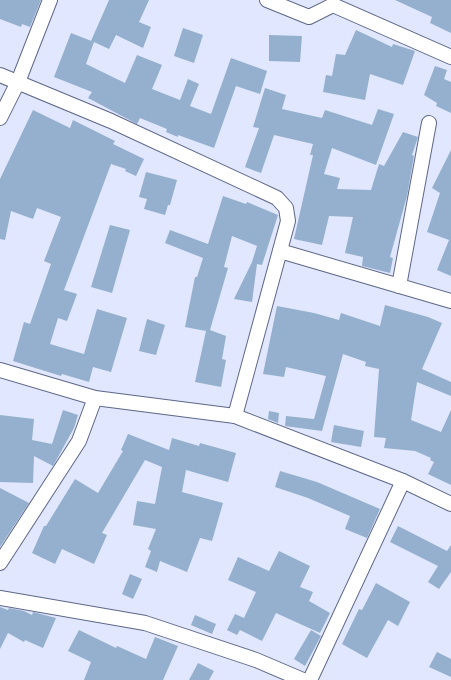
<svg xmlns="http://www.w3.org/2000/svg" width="451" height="680" font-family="'Exo 2',sans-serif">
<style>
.building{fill:#94b0ce}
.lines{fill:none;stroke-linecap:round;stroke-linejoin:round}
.minor-casing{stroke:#5d6788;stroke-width:16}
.minor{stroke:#fff;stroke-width:14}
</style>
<rect width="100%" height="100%" fill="#e0e7fe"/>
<g class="building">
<path d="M 0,0 L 41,0 L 30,27 L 22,24 L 21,27 L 0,19 Z"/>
<path d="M 109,0 L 149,0 L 139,22 L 151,27 L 143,48 L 116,35 L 109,49 L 94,42 L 86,64 L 125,83 L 137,55 L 162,65 L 152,89 L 180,100 L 188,79 L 199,84 L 190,106 L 211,114 L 231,58 L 267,71 L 260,94 L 236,86 L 214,148 L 178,135 L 178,137 L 166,132 L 167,129 L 140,118 L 137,124 L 88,98 L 92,92 L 54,77 L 71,33 L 94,42 L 91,41 Z"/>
<path d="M 395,0 L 451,0 L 451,33 L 430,23 L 432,17 Z"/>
<path d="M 183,28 L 203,35 L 194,63 L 174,56 Z"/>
<path d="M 356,30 L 392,47 L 393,44 L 415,51 L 403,85 L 370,74 L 365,100 L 323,92 L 326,75 L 332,76 L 336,54 L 345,55 Z"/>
<path d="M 269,35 L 302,36 L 300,62 L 269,61 Z"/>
<path d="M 435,66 L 447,70 L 444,79 L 451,82 L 451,113 L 436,106 L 437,103 L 424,95 Z"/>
<path d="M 265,88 L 286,95 L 282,109 L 322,118 L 325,110 L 372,125 L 378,109 L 394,114 L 376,165 L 332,148 L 324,174 L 340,178 L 337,189 L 371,190 L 379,164 L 384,166 L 403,132 L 418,137 L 412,155 L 414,156 L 407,196 L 390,257 L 393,258 L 390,273 L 362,266 L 363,257 L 345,253 L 353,217 L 329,216 L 322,245 L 294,239 L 313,155 L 310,155 L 313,144 L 274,135 L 261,173 L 245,167 L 259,128 L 253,127 Z"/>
<path d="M 33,110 L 70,128 L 73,120 L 115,141 L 113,144 L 144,159 L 136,176 L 125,171 L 126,169 L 111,164 L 64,290 L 77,294 L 67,321 L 58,318 L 50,344 L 84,354 L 97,309 L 127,318 L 111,372 L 93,367 L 89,382 L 62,374 L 61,376 L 13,361 L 24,322 L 30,324 L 51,264 L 44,261 L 61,217 L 37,208 L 33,219 L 11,211 L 5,240 L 0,239 L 0,179 Z"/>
<path d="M 451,150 L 451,276 L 437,270 L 449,240 L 427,232 L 440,193 L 432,188 Z"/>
<path d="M 146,172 L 177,180 L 170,205 L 168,205 L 165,215 L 144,209 L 147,199 L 139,197 Z"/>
<path d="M 223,196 L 246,204 L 247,202 L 278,215 L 262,265 L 257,264 L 252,302 L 234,299 L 252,262 L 257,246 L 232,236 L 224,267 L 228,268 L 210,330 L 226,336 L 222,359 L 226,360 L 221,387 L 195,382 L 206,331 L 185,327 L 195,277 L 197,277 L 203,258 L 165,243 L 170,230 L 208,244 Z"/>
<path d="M 110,225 L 130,230 L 112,293 L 91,287 Z"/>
<path d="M 385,305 L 428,317 L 442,323 L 422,369 L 451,382 L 451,396 L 417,382 L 411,420 L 441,432 L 451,410 L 451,485 L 428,474 L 434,462 L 430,460 L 431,458 L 415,451 L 384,448 L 386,438 L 374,437 L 379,369 L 365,366 L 366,362 L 343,354 L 322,431 L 285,426 L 286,416 L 314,419 L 326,376 L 286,367 L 284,377 L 263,374 L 277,306 L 314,313 L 339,320 L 341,313 L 380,326 Z"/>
<path d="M 147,319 L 165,325 L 156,355 L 139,351 Z"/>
<path d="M 63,410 L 78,415 L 74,428 L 53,466 L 34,456 L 33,483 L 0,482 L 0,415 L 34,419 L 32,440 L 52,444 Z"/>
<path d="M 269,411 L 279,413 L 278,423 L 268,419 Z"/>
<path d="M 334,425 L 364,431 L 361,447 L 331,442 Z"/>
<path d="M 128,434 L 169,450 L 172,438 L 199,446 L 200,443 L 236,453 L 228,482 L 186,470 L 182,492 L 223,503 L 212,541 L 200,538 L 187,572 L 160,561 L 157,572 L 145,567 L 151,551 L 148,549 L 156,529 L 133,525 L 137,501 L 155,504 L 162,467 L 145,460 L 102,533 L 107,535 L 94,564 L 62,549 L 55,564 L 32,553 L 44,526 L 46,526 L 75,479 L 98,493 L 123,451 L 121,450 Z"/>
<path d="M 280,471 L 317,482 L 380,509 L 367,538 L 345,529 L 350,516 L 308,498 L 275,487 Z"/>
<path d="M 0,488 L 29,503 L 0,547 Z"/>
<path d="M 398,526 L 447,551 L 451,545 L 451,572 L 439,589 L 428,582 L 438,566 L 390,542 Z"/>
<path d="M 279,551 L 310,566 L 300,587 L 313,592 L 309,601 L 330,613 L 320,633 L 276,613 L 262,641 L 240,630 L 237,635 L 227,630 L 235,614 L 244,618 L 256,592 L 228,580 L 238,557 L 269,571 Z"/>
<path d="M 130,574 L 142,579 L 133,599 L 122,594 Z"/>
<path d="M 376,583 L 410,602 L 398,626 L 388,620 L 367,658 L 342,644 L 359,609 L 362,610 Z"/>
<path d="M 0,607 L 8,610 L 9,608 L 24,611 L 32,615 L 33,612 L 56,618 L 43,648 L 25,640 L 24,642 L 8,633 L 0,649 Z"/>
<path d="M 195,615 L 216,624 L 212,634 L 191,625 Z"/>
<path d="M 79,630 L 116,648 L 117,646 L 146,659 L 155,637 L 178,646 L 163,680 L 84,680 L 91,662 L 68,651 Z"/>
<path d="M 311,630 L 321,636 L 305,666 L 294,659 Z"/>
<path d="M 437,652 L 451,659 L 451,677 L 429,667 Z"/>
<path d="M 198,663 L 214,671 L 209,680 L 189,680 Z"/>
</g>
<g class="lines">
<g class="minor-casing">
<g id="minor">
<path d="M 267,0 L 309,17 L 333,5 L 451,57"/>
<path d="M 0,75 L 111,121 L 277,198 L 286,208 L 288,221 L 235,416"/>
<path d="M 0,118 L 18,82 L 50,0"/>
<path d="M 280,251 L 451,301"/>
<path d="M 399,286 L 429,123"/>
<path d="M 0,370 L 95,398 L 235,416 L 403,481 L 451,504"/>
<path d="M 0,563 L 79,441 L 95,398"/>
<path d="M 0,598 L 145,623 L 256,660 L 303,680"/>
<path d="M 310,680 L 403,481"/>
</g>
</g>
<use href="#minor" class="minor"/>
</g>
</svg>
